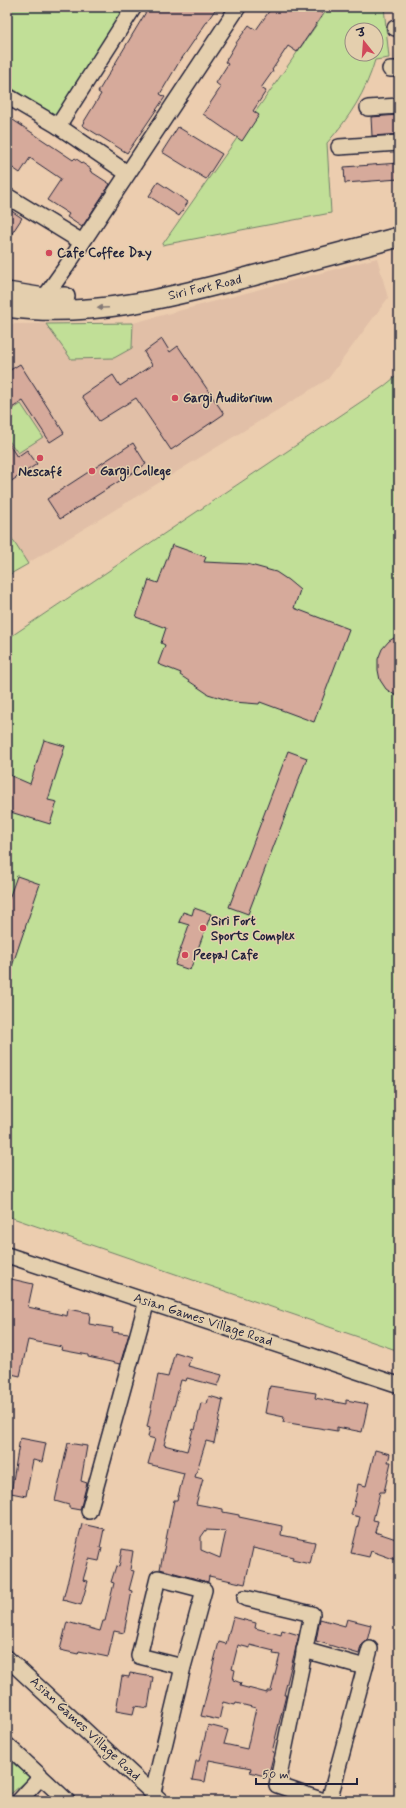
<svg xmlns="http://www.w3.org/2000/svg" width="406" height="1808" font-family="Mynerve,'Playpen Sans Deva',sans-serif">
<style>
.built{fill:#e1bfa7}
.green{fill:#c1df97;stroke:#728069;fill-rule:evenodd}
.building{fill:#d6aa9b;stroke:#22223b;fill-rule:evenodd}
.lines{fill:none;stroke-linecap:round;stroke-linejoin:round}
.minor-casing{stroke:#22223b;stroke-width:18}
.tertiary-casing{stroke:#22223b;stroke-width:22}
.minor{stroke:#e4cfae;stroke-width:15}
.tertiary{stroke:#e4cfae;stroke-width:19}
.oneway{fill:#837874}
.poi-dot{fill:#d1495b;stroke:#e4cfae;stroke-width:1.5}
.labels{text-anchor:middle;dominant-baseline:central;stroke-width:3;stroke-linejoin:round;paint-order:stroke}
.poi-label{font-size:13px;font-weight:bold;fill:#22223b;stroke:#e4cfae;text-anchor:start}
.street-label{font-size:13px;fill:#22223b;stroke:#e4cfae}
</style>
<rect width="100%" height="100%" fill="#eccdaf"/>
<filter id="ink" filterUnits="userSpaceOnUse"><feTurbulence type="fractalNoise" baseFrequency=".025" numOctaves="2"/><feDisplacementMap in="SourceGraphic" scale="8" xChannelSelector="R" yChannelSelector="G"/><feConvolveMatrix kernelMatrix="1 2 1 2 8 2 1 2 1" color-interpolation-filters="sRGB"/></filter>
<g filter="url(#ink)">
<path class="built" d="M 377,258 L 388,298 L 328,379 L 7,576 L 7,324 L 133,323 Z"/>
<g class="green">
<path d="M 7,7 L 126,7 L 56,117 L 7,85 Z"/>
<path d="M 329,7 L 384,7 L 389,58 L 375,60 C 366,92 349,118 327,143 L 331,213 L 162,245 ZM 352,30 L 376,30 L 376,54 L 352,54 Z"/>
<path d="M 133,323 L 132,348 L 114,358 L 71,359 L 46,324 Z"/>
<path d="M 399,374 L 399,1351 L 7,1216 L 7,639 L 383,387 Z"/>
<path d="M 21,404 L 43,437 L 18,453 L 7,438 L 7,430 L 10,430 L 12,417 L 7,416 L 7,413 Z"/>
<path d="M 7,531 L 28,564 L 7,576 Z"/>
<path d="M 7,1759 L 31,1777 L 7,1797 Z"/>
</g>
<g class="building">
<path d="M 149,7 L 217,7 L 178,64 L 160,94 L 165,97 L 127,153 L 82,125 L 101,94 L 98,92 Z"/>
<path d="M 272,7 L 313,7 L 323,14 L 297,52 L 288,46 L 272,70 L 273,71 L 261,88 L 266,91 L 253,111 L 259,115 L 242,141 L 203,114 L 221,87 L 216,83 L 228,64 L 225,62 L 236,43 L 249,25 L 256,30 Z"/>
<path d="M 399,115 L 399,134 L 372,136 L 371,117 Z"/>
<path d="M 7,116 L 73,160 L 75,158 L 91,169 L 90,171 L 110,184 L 82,227 L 67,217 L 69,214 L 47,200 L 61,179 L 30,158 L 20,173 L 7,164 Z"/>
<path d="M 178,127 L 222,154 L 206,179 L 162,152 Z"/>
<path d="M 399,163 L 399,179 L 345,183 L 344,167 Z"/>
<path d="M 158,182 L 188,202 L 179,216 L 149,196 Z"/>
<path d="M 7,208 L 22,218 L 7,241 Z"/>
<path d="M 162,339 L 170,352 L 178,346 L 224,414 L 171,450 L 136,398 L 99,421 L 82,396 L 113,375 L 120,386 L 152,365 L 144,352 Z"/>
<path d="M 20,364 L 64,433 L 50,442 L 23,401 L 7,411 L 7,372 Z"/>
<path d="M 7,441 L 17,457 L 27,450 L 37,464 L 7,484 Z"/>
<path d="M 133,443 L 146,464 L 60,519 L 47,499 Z"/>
<path d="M 172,545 L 206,557 L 204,562 L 247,564 L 276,572 L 288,580 L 300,590 L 294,608 L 349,629 L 314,722 L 260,702 L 259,704 L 234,702 L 208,694 L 180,675 L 181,673 L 158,664 L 165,645 L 161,643 L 166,628 L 136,617 L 149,580 L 158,583 Z"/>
<path d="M 399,635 L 399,698 L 386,689 L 380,680 L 378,670 L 378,659 L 382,649 L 389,641 Z"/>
<path d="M 44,740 L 65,746 L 48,800 L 57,802 L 50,824 L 7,811 L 7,774 L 30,784 Z"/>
<path d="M 288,751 L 307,758 L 248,914 L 229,907 Z"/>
<path d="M 17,876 L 40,884 L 9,975 L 7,975 L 7,904 Z"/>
<path d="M 194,908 L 211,914 L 190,970 L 175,965 L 189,925 L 179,922 L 183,912 L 192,915 Z"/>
<path d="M 7,1278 L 33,1284 L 28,1307 L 67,1316 L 68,1309 L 90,1313 L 89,1324 L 113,1328 L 112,1332 L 129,1334 L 120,1364 L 88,1357 L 88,1355 L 61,1350 L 62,1347 L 28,1340 L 20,1376 L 7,1373 Z"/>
<path d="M 175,1352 L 191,1357 L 188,1366 L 222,1375 L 218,1386 L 187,1378 L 186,1381 L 181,1380 L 164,1445 L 187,1451 L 193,1429 L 195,1430 L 201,1403 L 207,1404 L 209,1396 L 223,1400 L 214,1443 L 206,1441 L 195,1477 L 203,1479 L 196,1504 L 223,1509 L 223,1512 L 239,1515 L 239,1517 L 282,1526 L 281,1535 L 315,1542 L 310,1564 L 292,1560 L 293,1557 L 253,1548 L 245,1584 L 209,1576 L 208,1582 L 160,1569 L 174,1500 L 177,1500 L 184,1473 L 148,1464 L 155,1439 L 148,1437 L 150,1428 L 147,1427 L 158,1375 L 168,1377 ZM 206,1530 L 226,1531 L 220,1558 L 201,1550 L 201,1537 Z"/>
<path d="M 270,1386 L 316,1393 L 315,1398 L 346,1404 L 346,1400 L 368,1404 L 362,1432 L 337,1427 L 337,1431 L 283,1422 L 284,1417 L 265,1413 Z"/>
<path d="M 20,1438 L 46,1443 L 42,1462 L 33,1460 L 26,1496 L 11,1493 Z"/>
<path d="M 68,1443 L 87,1446 L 81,1481 L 87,1483 L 80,1510 L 69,1508 L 69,1505 L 55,1501 Z"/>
<path d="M 375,1450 L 390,1454 L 388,1462 L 391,1462 L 384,1492 L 380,1492 L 373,1520 L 378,1521 L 375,1532 L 399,1540 L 399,1561 L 371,1551 L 369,1557 L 351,1553 L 360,1517 L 351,1515 L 356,1496 L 358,1484 L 366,1486 Z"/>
<path d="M 82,1524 L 104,1529 L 100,1548 L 102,1548 L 99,1561 L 89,1559 L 83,1580 L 88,1581 L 81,1605 L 63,1600 Z"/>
<path d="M 122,1549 L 133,1551 L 130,1570 L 134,1571 L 129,1590 L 132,1591 L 124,1633 L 114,1631 L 108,1657 L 79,1651 L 78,1654 L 60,1650 L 67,1622 L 100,1631 L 103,1621 L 105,1621 L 114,1583 L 111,1582 L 116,1566 L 119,1567 Z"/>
<path d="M 233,1617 L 256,1623 L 255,1628 L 281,1635 L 282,1630 L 299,1635 L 284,1695 L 286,1695 L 272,1752 L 274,1753 L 268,1777 L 250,1772 L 251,1768 L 209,1760 L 205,1782 L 192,1780 L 196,1761 L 199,1761 L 208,1725 L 228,1730 L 224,1744 L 247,1749 L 256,1708 L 236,1703 L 235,1705 L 223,1702 L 219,1720 L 201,1716 L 213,1669 L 212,1669 L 219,1642 L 226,1644 ZM 238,1645 L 250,1648 L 250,1645 L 274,1651 L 273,1654 L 280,1655 L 271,1691 L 267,1691 L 267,1693 L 240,1686 L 241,1683 L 233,1680 L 235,1670 L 232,1669 Z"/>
<path d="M 320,1619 L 345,1626 L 347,1619 L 371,1625 L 367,1641 L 361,1646 L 359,1654 L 316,1641 Z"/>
<path d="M 130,1673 L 153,1677 L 148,1708 L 135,1706 L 133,1714 L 116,1711 L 122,1676 L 129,1677 Z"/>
</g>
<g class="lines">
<g class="minor-casing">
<g id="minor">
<path d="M 395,28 L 399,28"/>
<path d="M 390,69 L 399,69"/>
<path d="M 7,96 L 58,126 L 134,7"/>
<path d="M 368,108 L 399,106"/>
<path d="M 58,126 L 127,173"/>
<path d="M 339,147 L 399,143"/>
<path d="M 7,196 L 82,242"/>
<path d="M 44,298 L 66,267 L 238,7"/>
<path d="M 7,1255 L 399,1385"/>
<path d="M 89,1511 L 147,1301"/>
<path d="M 245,1598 L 312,1614 L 277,1785 L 324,1801"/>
<path d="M 304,1650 L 365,1667"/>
<path d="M 7,1658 L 161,1801"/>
<path d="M 7,1745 L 67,1801"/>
<path d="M 153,1792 L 183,1667 L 204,1590 L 158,1578 L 139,1656 L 183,1667"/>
<path d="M 19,1801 L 41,1777"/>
<path d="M 329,1801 L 370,1649"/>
</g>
</g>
<g class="tertiary-casing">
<g id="tertiary">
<path d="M 7,292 L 44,298 L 65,297"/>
<path d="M 7,307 C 90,319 172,297 252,276 C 301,263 350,250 399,237"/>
</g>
</g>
<use href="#minor" class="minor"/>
<use href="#tertiary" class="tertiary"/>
</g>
<defs><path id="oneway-solid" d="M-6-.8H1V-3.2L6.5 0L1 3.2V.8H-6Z"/></defs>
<use class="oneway" href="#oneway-solid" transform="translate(103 308) rotate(178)"/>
</g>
<g class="poi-dot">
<circle cx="49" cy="253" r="4"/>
<circle cx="175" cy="398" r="4"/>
<circle cx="40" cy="458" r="4"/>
<circle cx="92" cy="471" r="4"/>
<circle cx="203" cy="928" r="4"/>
<circle cx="185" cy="955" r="4"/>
</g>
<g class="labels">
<g class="poi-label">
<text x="57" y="253">Cafe Coffee Day</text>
<text x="183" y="398">Gargi Auditorium</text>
<text x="100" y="471">Gargi College</text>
<text x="40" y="472" text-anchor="middle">Nescafé</text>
<text x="211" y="921">Siri Fort<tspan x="211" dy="15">Sports Complex</tspan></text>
<text x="193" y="955">Peepal Cafe</text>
</g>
<g class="street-label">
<text transform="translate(205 288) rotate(-13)">Siri Fort Road</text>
<text transform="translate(203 1320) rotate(18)">Asian Games Village Road</text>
<text transform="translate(85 1729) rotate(43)">Asian Games Village Road</text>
</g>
</g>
<rect width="406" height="1808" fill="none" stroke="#e4cfae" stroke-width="24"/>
<rect x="12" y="12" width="382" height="1784" fill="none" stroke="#22223b" stroke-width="1.5" filter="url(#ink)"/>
<g transform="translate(364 42) rotate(343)"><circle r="19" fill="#e4cfae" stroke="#968a80"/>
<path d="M0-3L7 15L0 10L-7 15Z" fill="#d1495b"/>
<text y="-6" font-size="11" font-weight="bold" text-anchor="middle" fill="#22223b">उ</text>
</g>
<path d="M256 1778v6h101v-6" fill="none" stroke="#22223b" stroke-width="2"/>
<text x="262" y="1778" font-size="12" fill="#22223b" stroke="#e4cfae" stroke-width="3" paint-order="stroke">50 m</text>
</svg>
